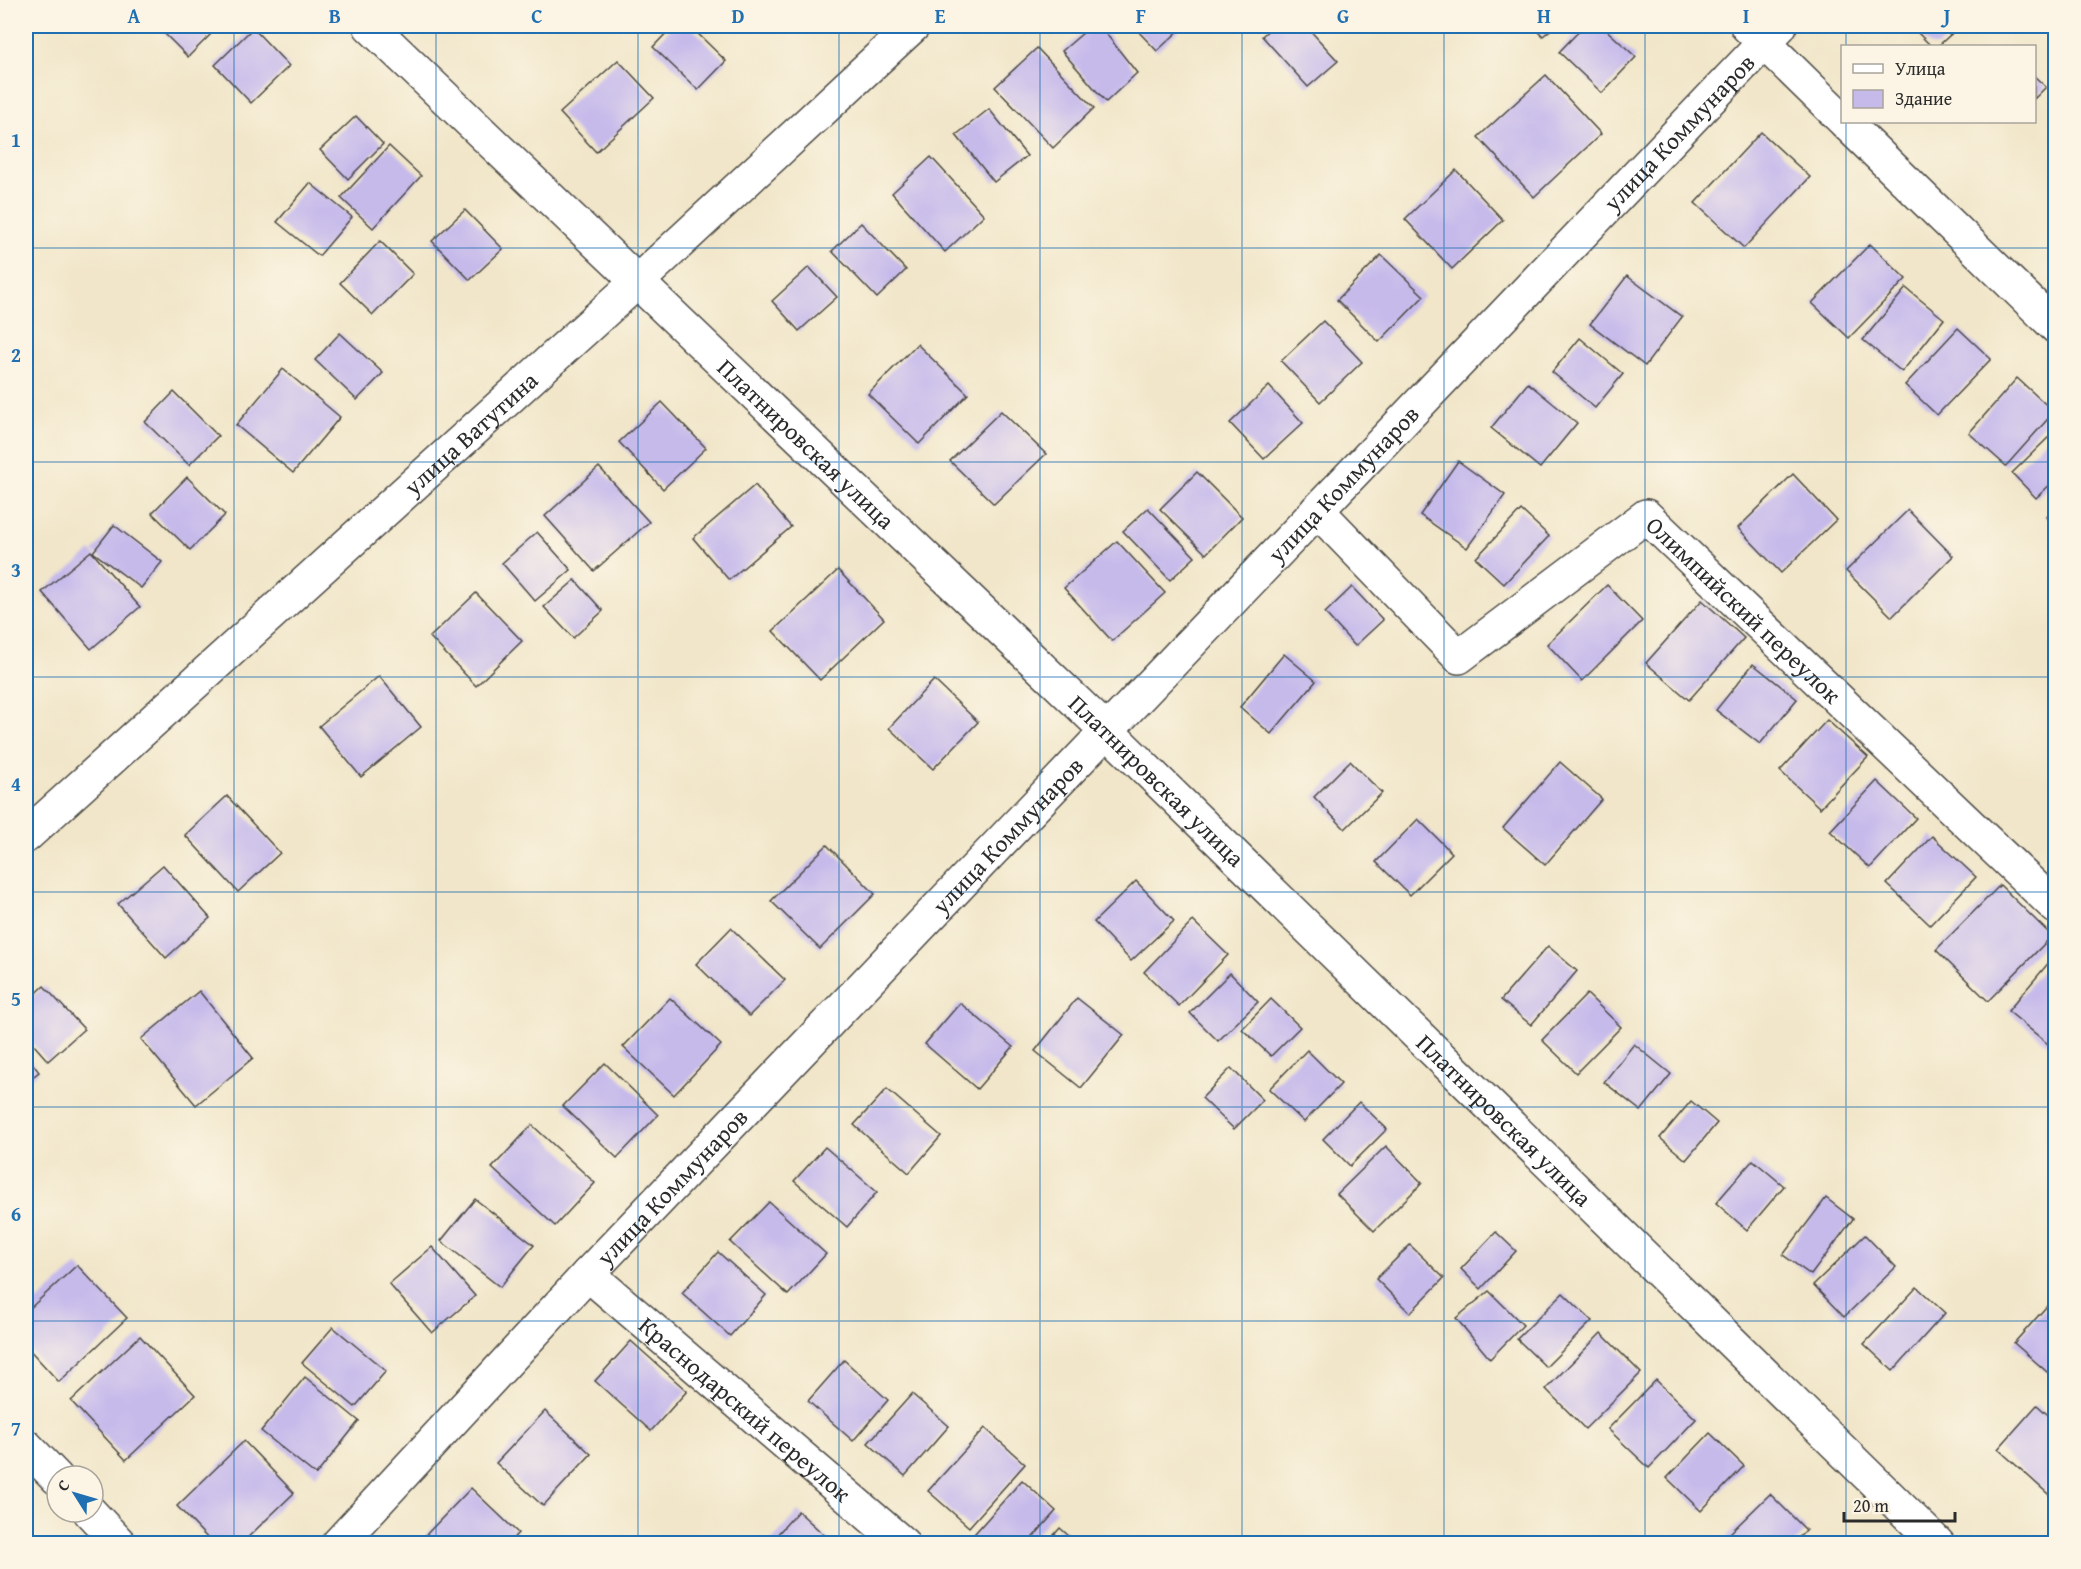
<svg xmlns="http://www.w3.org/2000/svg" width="2081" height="1569" font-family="'Gentium Book Plus',serif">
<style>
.building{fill:#c6baeb}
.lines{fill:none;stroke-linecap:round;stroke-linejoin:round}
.minor-casing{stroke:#494743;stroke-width:36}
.minor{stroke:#fff;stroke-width:33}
.grid{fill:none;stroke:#1f6fb2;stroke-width:1.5;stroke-opacity:0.55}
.labels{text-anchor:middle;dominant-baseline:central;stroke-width:6;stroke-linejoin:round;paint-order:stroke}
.street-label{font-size:24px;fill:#2b2b2b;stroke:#fcf5e5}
.neatline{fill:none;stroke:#1f6fb2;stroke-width:2}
.grid-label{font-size:20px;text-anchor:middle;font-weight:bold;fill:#1f6fb2}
</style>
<rect width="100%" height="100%" fill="#fcf5e5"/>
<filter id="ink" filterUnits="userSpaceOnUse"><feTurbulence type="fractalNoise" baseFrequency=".0167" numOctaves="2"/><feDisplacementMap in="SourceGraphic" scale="12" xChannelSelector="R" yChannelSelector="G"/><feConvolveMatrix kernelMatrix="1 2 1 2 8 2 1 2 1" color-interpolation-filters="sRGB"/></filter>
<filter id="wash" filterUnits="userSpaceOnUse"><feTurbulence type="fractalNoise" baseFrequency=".008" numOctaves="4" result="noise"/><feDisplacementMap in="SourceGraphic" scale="24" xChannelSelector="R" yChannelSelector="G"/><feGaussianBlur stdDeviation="1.35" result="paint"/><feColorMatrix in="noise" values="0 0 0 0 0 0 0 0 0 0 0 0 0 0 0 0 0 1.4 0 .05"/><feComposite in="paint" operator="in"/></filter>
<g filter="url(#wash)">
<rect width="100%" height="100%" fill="#f1e6c9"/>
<g id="blocks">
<g class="building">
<path d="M 157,26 L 219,26 L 188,57 Z"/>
<path d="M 673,26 L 690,26 L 726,61 L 698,90 L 653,47 Z"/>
<path d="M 1091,26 L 1100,26 L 1137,73 L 1106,102 L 1062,51 Z"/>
<path d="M 1133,26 L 1184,26 L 1157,51 Z"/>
<path d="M 1273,26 L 1306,26 L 1338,61 L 1308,87 L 1262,36 Z"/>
<path d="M 1533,26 L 1555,26 L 1543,36 Z"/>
<path d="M 1584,26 L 1602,26 L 1636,57 L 1602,93 L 1559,52 Z"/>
<path d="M 1911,26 L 1960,26 L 1938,46 L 1931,46 Z"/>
<path d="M 253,28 L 289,66 L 251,103 L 215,65 Z"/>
<path d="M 1037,48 L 1094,108 L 1053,148 L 995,87 Z"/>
<path d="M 618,60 L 654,98 L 596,152 L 560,113 Z"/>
<path d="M 1546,75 L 1601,134 L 1534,197 L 1478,137 Z"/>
<path d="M 2034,76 L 2046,87 L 2034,99 Z"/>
<path d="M 989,109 L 1027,156 L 994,182 L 956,135 Z"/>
<path d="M 356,116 L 383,144 L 348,179 L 320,150 Z"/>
<path d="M 1761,132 L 1810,177 L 1744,248 L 1695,203 Z"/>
<path d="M 389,146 L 421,176 L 373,228 L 341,198 Z"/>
<path d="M 931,157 L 984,215 L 945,252 L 892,193 Z"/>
<path d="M 1456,170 L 1503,220 L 1452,269 L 1405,219 Z"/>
<path d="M 310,183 L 352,217 L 319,256 L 277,222 Z"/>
<path d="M 465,210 L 503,249 L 470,280 L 432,241 Z"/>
<path d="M 861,223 L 906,270 L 877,298 L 832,251 Z"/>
<path d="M 380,241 L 413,274 L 373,315 L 340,283 Z"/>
<path d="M 1870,244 L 1906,279 L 1849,338 L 1812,303 Z"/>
<path d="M 1381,255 L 1424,296 L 1379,342 L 1337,300 Z"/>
<path d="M 809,267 L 837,297 L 799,331 L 772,301 Z"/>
<path d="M 1627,276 L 1682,317 L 1645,366 L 1590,324 Z"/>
<path d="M 1906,288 L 1944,319 L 1902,372 L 1863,340 Z"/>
<path d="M 1323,321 L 1362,362 L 1320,402 L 1281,361 Z"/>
<path d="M 1958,328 L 1991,359 L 1937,415 L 1905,385 Z"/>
<path d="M 340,333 L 383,373 L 357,400 L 315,360 Z"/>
<path d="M 1580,338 L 1623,374 L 1595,408 L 1552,372 Z"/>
<path d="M 917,344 L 968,394 L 919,444 L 868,394 Z"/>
<path d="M 283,369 L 340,417 L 293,473 L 236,425 Z"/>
<path d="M 2017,378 L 2054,412 L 2006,466 L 1969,433 Z"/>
<path d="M 1528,383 L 1577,423 L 1540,468 L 1491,428 Z"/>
<path d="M 1269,386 L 1303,423 L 1264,459 L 1230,423 Z"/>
<path d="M 174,392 L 218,436 L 189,465 L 145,422 Z"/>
<path d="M 662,402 L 706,448 L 663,489 L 619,442 Z"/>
<path d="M 1001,411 L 1046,454 L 994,504 L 950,461 Z"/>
<path d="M 2053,433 L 2056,435 L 2056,479 L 2036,498 L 2012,473 Z"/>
<path d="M 1458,461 L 1505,495 L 1467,548 L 1420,515 Z"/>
<path d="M 599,467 L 649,522 L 594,571 L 545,516 Z"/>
<path d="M 1197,472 L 1242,517 L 1206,554 L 1160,509 Z"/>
<path d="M 1793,474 L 1836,520 L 1781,573 L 1738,528 Z"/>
<path d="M 187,477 L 225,515 L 190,550 L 152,513 Z"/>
<path d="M 755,485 L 791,527 L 729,580 L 693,538 Z"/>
<path d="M 2056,505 L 2056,525 L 2046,517 Z"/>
<path d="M 1148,508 L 1195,557 L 1170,580 L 1123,531 Z"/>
<path d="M 1521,510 L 1549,536 L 1504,584 L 1476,558 Z"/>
<path d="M 1908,510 L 1953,556 L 1892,617 L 1846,571 Z"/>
<path d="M 114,525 L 162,562 L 141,588 L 93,552 Z"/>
<path d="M 537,532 L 571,570 L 535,601 L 502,563 Z"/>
<path d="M 1117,541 L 1165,593 L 1112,641 L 1064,588 Z"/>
<path d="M 91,551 L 140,607 L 91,649 L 42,592 Z"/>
<path d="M 838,570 L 884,619 L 820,680 L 773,631 Z"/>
<path d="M 575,580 L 603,611 L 573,638 L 544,607 Z"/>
<path d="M 1607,585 L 1642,621 L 1582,681 L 1547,644 Z"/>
<path d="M 1352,587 L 1383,620 L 1355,646 L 1325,613 Z"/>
<path d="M 476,593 L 522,641 L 476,686 L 430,637 Z"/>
<path d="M 1702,600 L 1744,638 L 1689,700 L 1646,663 Z"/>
<path d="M 1284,654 L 1316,681 L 1271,734 L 1240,707 Z"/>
<path d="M 1753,664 L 1797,699 L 1760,744 L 1716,710 Z"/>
<path d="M 379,676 L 421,727 L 361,777 L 319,726 Z"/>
<path d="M 934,680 L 978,722 L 933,769 L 889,728 Z"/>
<path d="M 1827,720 L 1868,757 L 1820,808 L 1780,771 Z"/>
<path d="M 1350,761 L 1382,793 L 1345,829 L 1314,797 Z"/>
<path d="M 1560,762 L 1602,799 L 1545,865 L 1503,828 Z"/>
<path d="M 1877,781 L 1916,818 L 1870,868 L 1830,831 Z"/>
<path d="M 227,796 L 280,853 L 238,892 L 185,835 Z"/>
<path d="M 1418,819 L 1452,853 L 1410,895 L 1376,862 Z"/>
<path d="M 1932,836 L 1976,877 L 1930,925 L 1887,884 Z"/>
<path d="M 827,845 L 875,894 L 820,949 L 771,901 Z"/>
<path d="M 163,865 L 210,918 L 166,958 L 118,904 Z"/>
<path d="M 1136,881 L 1174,921 L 1131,961 L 1094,922 Z"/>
<path d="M 2000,885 L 2052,936 L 1988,1001 L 1936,950 Z"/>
<path d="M 1193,921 L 1228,955 L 1179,1006 L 1144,972 Z"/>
<path d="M 731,928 L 785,980 L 749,1016 L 696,964 Z"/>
<path d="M 1548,946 L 1577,971 L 1531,1025 L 1501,1000 Z"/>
<path d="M 2056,954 L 2056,1047 L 2054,1049 L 2008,1011 Z"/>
<path d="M 1230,973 L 1258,1002 L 1218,1041 L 1190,1013 Z"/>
<path d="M 44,986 L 84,1029 L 48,1061 L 26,1036 L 26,1003 Z"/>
<path d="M 199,991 L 253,1058 L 196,1105 L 141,1039 Z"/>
<path d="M 1587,994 L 1621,1027 L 1576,1073 L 1542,1040 Z"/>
<path d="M 670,998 L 721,1045 L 674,1095 L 623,1047 Z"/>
<path d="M 1077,998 L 1124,1035 L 1081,1088 L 1035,1051 Z"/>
<path d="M 1271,999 L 1300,1027 L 1271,1056 L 1242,1029 Z"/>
<path d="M 960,1003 L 1013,1047 L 977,1089 L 925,1044 Z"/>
<path d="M 1634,1044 L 1671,1074 L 1641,1111 L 1604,1082 Z"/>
<path d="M 1307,1050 L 1341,1084 L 1304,1122 L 1269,1089 Z"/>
<path d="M 26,1055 L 39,1072 L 26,1082 Z"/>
<path d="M 605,1063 L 658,1115 L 617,1158 L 563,1106 Z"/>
<path d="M 1231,1068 L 1263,1100 L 1234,1129 L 1202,1098 Z"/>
<path d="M 887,1089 L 941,1136 L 909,1173 L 854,1125 Z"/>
<path d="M 1691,1101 L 1717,1123 L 1686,1160 L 1660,1138 Z"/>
<path d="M 1359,1102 L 1387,1129 L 1350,1166 L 1323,1139 Z"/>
<path d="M 532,1125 L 595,1183 L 555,1226 L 492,1168 Z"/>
<path d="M 1386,1146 L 1422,1183 L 1374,1231 L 1337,1194 Z"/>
<path d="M 825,1147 L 877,1192 L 847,1227 L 794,1181 Z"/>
<path d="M 1753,1160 L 1784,1186 L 1747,1230 L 1716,1203 Z"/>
<path d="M 1826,1198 L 1853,1219 L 1811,1275 L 1783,1255 Z"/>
<path d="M 475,1199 L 534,1245 L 500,1287 L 441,1241 Z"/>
<path d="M 769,1202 L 826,1254 L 788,1295 L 730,1242 Z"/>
<path d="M 1496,1232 L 1516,1251 L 1481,1289 L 1461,1269 Z"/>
<path d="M 1865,1235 L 1896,1267 L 1844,1317 L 1813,1285 Z"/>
<path d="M 1410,1245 L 1444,1278 L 1410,1313 L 1376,1279 Z"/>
<path d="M 432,1247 L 475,1296 L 432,1333 L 389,1284 Z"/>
<path d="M 718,1252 L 766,1295 L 730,1336 L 682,1293 Z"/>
<path d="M 77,1265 L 127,1318 L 59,1382 L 26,1346 L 26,1312 Z"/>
<path d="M 1917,1287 L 1945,1313 L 1893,1371 L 1864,1344 Z"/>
<path d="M 1489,1291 L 1523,1325 L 1490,1359 L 1456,1318 Z"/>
<path d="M 1563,1293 L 1592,1321 L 1546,1367 L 1517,1339 Z"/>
<path d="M 2056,1296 L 2056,1377 L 2054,1378 L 2014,1343 Z"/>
<path d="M 333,1327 L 386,1371 L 355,1407 L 302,1363 Z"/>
<path d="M 1601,1333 L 1641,1373 L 1585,1429 L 1546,1389 Z"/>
<path d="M 140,1336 L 195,1395 L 126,1460 L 71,1401 Z"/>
<path d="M 631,1341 L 687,1391 L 651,1431 L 595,1381 Z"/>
<path d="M 844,1360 L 888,1400 L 853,1441 L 808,1401 Z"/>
<path d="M 305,1377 L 359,1421 L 316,1475 L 261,1431 Z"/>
<path d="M 1656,1380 L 1696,1419 L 1649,1468 L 1608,1429 Z"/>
<path d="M 912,1394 L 949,1426 L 905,1476 L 868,1443 Z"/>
<path d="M 2037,1405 L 2056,1422 L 2056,1501 L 1998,1449 Z"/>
<path d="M 545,1411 L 591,1454 L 543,1506 L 496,1463 Z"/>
<path d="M 985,1428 L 1025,1464 L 969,1527 L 928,1491 Z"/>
<path d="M 1710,1433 L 1744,1466 L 1701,1511 L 1667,1478 Z"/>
<path d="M 244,1441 L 294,1493 L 241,1544 L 213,1544 L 177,1506 Z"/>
<path d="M 1022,1480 L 1056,1511 L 1027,1544 L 971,1544 L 968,1541 Z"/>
<path d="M 471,1488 L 518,1533 L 508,1544 L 422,1544 L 420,1541 Z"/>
<path d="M 1770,1494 L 1806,1530 L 1793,1544 L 1734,1544 L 1727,1536 Z"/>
<path d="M 798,1511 L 834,1544 L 769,1544 Z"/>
<path d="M 1060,1528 L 1078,1544 L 1046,1544 Z"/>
</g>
</g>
</g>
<g filter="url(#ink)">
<use href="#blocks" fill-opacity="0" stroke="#494743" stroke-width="1.5"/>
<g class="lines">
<g class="minor-casing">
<g id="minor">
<path id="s1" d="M 370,26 L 1106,730 L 1938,1544"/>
<path d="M 1747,26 L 1842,119"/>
<path d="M 1845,122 L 2056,327"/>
<path id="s2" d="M 1317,510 L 1459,657 L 1646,516 L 2056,907"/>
<path id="s3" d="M 26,836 L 637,282 L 913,26"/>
<path id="s4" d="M 588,1274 L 903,1544"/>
<path d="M 26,1446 L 57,1478"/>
<path d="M 90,1512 L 120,1544"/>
<path id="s5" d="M 338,1544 L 588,1274 L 1780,26"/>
</g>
</g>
<use href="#minor" class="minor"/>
</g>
</g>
<path class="grid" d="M 234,26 L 234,1544M 436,26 L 436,1544M 638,26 L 638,1544M 839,26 L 839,1544M 1040,26 L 1040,1544M 1242,26 L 1242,1544M 1444,26 L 1444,1544M 1645,26 L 1645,1544M 1846,26 L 1846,46M 1846,122 L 1846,1544M 26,248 L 2056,248M 26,462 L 2056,462M 26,677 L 2056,677M 26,892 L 2056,892M 26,1107 L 2056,1107M 26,1321 L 2056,1321"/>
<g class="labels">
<g class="street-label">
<text stroke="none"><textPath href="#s5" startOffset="1947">улица Коммунаров</textPath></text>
<text stroke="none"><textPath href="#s3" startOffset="600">улица Ватутина</textPath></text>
<text stroke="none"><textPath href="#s1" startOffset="604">Платнировская улица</textPath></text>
<text stroke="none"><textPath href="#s5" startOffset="1461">улица Коммунаров</textPath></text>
<text stroke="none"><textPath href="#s2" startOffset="574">Олимпийский переулок</textPath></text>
<text stroke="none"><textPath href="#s1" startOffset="1090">Платнировская улица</textPath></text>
<text stroke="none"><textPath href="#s5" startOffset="975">улица Коммунаров</textPath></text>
<text stroke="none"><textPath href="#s1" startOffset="1576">Платнировская улица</textPath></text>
<text stroke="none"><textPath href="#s5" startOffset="489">улица Коммунаров</textPath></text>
<text stroke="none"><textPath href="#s4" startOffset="207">Краснодарский переулок</textPath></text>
</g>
</g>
<rect width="2081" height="1569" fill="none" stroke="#fcf5e5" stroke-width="66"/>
<rect x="1841" y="45" width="195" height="78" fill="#fcf5e5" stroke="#a8a49b" stroke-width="1.5"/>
<rect x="1853" y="64" width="30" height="9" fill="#ffffff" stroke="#a8a49b" stroke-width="1.5"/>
<text x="1895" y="75" font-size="18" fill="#2b2b2b">Улица</text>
<rect x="1853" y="90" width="30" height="18" fill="#c6baeb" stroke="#a8a49b" stroke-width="1.5"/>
<text x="1895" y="105" font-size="18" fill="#2b2b2b">Здание</text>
<g transform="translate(75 1494) rotate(307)"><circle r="28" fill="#fcf5e5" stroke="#a8a49b" stroke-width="1.5"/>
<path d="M0-4.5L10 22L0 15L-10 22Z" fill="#1f6fb2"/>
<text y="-9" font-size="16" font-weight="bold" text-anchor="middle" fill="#2b2b2b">С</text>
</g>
<path d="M1844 1512v9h111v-9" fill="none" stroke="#2b2b2b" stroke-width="3"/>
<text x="1853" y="1512" font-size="18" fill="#2b2b2b" stroke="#fcf5e5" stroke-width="4.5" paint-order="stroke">20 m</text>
<rect x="33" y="33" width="2015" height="1503" class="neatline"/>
<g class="grid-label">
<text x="134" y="23">A</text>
<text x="335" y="23">B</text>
<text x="537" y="23">C</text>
<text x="738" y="23">D</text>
<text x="940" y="23">E</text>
<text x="1141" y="23">F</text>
<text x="1343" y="23">G</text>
<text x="1544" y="23">H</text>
<text x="1746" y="23">I</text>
<text x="1947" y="23">J</text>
<text x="16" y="147">1</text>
<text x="16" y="362">2</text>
<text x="16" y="577">3</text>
<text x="16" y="791">4</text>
<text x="16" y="1006">5</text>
<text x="16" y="1221">6</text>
<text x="16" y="1435">7</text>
</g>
</svg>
